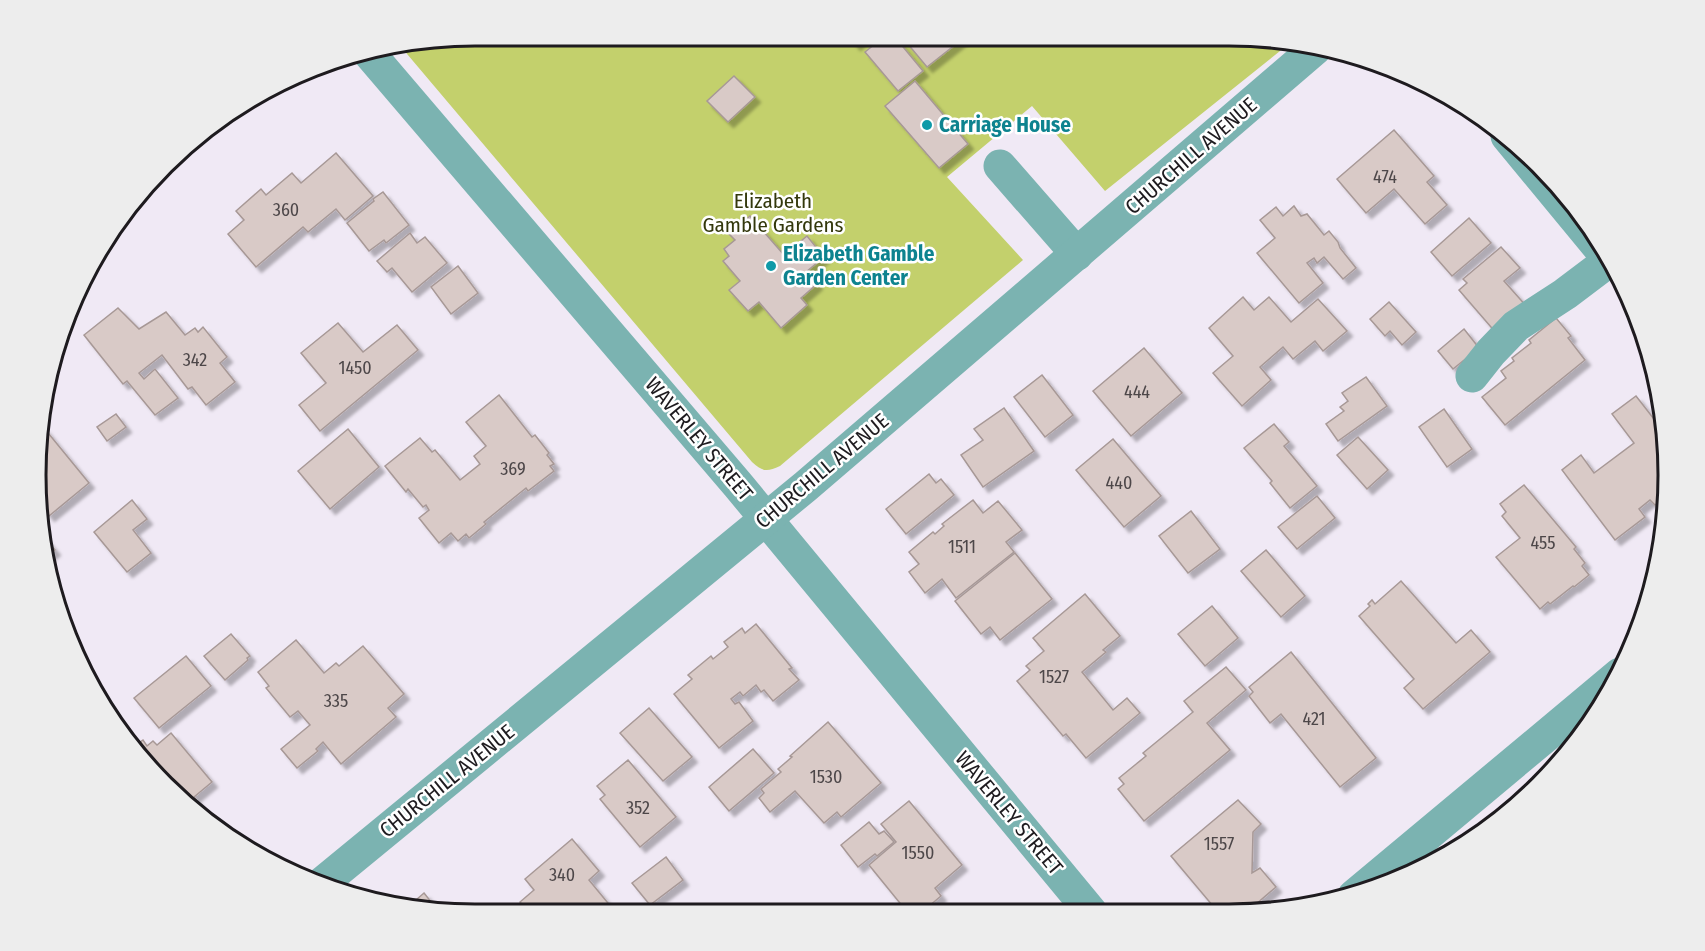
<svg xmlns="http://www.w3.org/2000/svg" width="1705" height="951" font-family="'Fira Sans Condensed',sans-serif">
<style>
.green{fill:#c3d06c}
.building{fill:#d9cac7;stroke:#a79896;stroke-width:1.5;filter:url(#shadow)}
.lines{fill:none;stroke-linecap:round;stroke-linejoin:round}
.minor{stroke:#7bb3b1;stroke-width:33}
.culture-dot{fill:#0f9aa8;stroke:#fff;stroke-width:2}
.labels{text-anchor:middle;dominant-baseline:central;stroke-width:5;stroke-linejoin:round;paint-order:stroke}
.number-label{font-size:18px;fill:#4d4749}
.culture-label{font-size:21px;font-weight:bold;fill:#0d838f;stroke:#fff;text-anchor:start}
.street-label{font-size:21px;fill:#1e1b1f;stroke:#fff}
.park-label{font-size:21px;fill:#33380c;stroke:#fff}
.rim{fill:none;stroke:#1e1b1f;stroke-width:3}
</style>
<defs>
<filter id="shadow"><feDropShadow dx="5.5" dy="5.5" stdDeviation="1.5" flood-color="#0004"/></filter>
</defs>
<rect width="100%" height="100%" fill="#f0e9f5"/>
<path class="green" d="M 476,36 L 1258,37 L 1290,43 L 1105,191 L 1032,106 L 947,177 L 1023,260 L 780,466 C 767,472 763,472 752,462 L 402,48 Z"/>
<g class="building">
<path d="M 848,36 L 866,36 L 855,45 Z"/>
<path d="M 885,36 L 894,36 L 923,71 L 898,91 L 865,52 Z"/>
<path d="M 902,37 L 965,37 L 927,67 Z"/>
<path d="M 734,76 L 755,97 L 728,122 L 707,101 Z"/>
<path d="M 915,81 L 968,144 L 939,168 L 885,106 Z"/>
<path d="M 1394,130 L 1434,176 L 1427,182 L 1447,205 L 1425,224 L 1394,189 L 1366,213 L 1337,179 Z"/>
<path d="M 336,153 L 373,196 L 345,220 L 336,209 L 308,232 L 303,227 L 256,267 L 228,234 L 244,220 L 236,211 L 261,189 L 266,195 L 292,173 L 301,183 Z"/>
<path d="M 383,192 L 409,225 L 386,243 L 384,240 L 369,251 L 347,223 L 374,201 L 373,199 Z"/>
<path d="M 1294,206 L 1301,216 L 1307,214 L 1324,235 L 1329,231 L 1338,242 L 1340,248 L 1356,268 L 1343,279 L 1324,257 L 1317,263 L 1314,258 L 1307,263 L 1323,283 L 1299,303 L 1257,253 L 1275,238 L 1260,220 L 1276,207 L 1283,216 Z"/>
<path d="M 750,216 L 784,255 L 807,236 L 824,257 L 806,272 L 817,284 L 801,298 L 807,305 L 781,328 L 759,302 L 748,311 L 729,290 L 740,281 L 723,261 L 729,256 L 724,249 L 735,240 L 729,234 Z"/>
<path d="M 1469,218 L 1491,243 L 1452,276 L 1431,252 Z"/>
<path d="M 410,233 L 417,243 L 425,237 L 447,263 L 412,292 L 392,268 L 387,272 L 377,261 Z"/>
<path d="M 1501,247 L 1520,268 L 1504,281 L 1528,308 L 1497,334 L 1459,290 L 1467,283 L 1463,279 Z"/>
<path d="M 458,266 L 478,293 L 451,314 L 431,287 Z"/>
<path d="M 1243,297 L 1254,310 L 1269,297 L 1291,322 L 1318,299 L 1347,331 L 1323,351 L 1315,341 L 1293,359 L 1283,347 L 1260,367 L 1271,380 L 1242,406 L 1213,373 L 1233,356 L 1209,328 Z"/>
<path d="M 1389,302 L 1416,332 L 1402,345 L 1390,331 L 1385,336 L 1370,319 Z"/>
<path d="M 118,308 L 139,329 L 166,312 L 185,335 L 195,328 L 198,332 L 203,327 L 227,357 L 220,363 L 235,382 L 206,405 L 192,387 L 188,389 L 162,355 L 139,373 L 144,379 L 155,369 L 178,398 L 155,415 L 127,381 L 123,384 L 84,335 Z"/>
<path d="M 1556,318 L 1571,336 L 1568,338 L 1585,360 L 1505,425 L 1482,397 L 1506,378 L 1501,371 L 1514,361 L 1512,358 L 1531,343 L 1529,340 Z"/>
<path d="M 338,323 L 363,352 L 397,325 L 418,350 L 320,431 L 299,405 L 326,383 L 301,353 Z"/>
<path d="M 1464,329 L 1479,348 L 1453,369 L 1438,351 Z"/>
<path d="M 1144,348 L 1182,393 L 1131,436 L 1093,391 Z"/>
<path d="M 1042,375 L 1073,415 L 1045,437 L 1014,397 Z"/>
<path d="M 1366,377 L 1387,406 L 1338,441 L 1326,424 L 1344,411 L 1340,407 L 1348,401 L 1342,393 Z"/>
<path d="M 499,395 L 532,437 L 535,435 L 549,453 L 547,455 L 554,464 L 550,466 L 554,471 L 528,491 L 526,488 L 484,522 L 486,524 L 469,538 L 466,534 L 458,541 L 451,533 L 439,543 L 419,518 L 429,510 L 426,505 L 423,507 L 408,489 L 406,492 L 385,466 L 420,438 L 432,452 L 435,450 L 460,480 L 480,464 L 474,456 L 486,446 L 466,422 Z"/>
<path d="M 1636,396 L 1661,428 L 1664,425 L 1668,447 L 1666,497 L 1655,505 L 1650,500 L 1639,509 L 1645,517 L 1615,540 L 1562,470 L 1581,455 L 1594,473 L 1634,443 L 1612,414 Z"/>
<path d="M 1004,408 L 1034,451 L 983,487 L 961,455 L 983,440 L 974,429 Z"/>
<path d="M 1444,409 L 1472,449 L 1447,467 L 1419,427 Z"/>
<path d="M 116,414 L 126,427 L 107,441 L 97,427 Z"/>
<path d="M 1274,424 L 1289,442 L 1284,446 L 1317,486 L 1290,508 L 1270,483 L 1272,481 L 1244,448 Z"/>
<path d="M 44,428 L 89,483 L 49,516 L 37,501 Z"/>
<path d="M 348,429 L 379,467 L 330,509 L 298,471 Z"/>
<path d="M 1358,437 L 1388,470 L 1367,489 L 1337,455 Z"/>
<path d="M 1113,439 L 1161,496 L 1124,527 L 1076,470 Z"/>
<path d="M 929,474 L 936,483 L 941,479 L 954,495 L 906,534 L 886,509 Z"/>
<path d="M 1524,485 L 1576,547 L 1574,549 L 1585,563 L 1582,566 L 1589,575 L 1574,587 L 1573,586 L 1550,604 L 1548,602 L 1540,609 L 1496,557 L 1520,538 L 1502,516 L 1506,512 L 1500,504 Z"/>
<path d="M 1317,496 L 1335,518 L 1297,549 L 1278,527 Z"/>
<path d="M 132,500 L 147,519 L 133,530 L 151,553 L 127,572 L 94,532 Z"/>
<path d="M 973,500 L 983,513 L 998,501 L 1022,530 L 1006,542 L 1014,552 L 956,598 L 942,579 L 925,593 L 909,572 L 919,564 L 909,552 L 933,532 L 935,534 L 944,526 L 942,524 Z"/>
<path d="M 1191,511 L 1220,549 L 1188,573 L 1159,536 Z"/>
<path d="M 45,538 L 55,550 L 49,555 Z"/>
<path d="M 1266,550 L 1305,596 L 1281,617 L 1241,571 Z"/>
<path d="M 1015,553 L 1052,599 L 1000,640 L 990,627 L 981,634 L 955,601 Z"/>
<path d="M 1401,581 L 1456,643 L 1471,630 L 1490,652 L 1423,709 L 1404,688 L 1414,679 L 1359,616 L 1370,606 L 1368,604 L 1372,600 L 1375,604 Z"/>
<path d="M 1085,594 L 1120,636 L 1103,650 L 1106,652 L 1082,672 L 1113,710 L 1127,698 L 1140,713 L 1086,758 L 1066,734 L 1063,736 L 1017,681 L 1030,670 L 1026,666 L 1044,651 L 1033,638 Z"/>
<path d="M 1212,606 L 1238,638 L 1205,666 L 1178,634 Z"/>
<path d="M 756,624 L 792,668 L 789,669 L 799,680 L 773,701 L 764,690 L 761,692 L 756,685 L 743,696 L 740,692 L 731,699 L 735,704 L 739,702 L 753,721 L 719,748 L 674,694 L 692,679 L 688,675 L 711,656 L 713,659 L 728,647 L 724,642 L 742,628 L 745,633 Z"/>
<path d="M 231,634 L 250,656 L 247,658 L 248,660 L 225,680 L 204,656 Z"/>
<path d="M 296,640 L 324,673 L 336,663 L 339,666 L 363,646 L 404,694 L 388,708 L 396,717 L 341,764 L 323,742 L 316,749 L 318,751 L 297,768 L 281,749 L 310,725 L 298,711 L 290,717 L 266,688 L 269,686 L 258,672 Z"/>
<path d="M 1291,652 L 1376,758 L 1340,787 L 1281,714 L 1270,723 L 1249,696 L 1253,692 L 1249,687 Z"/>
<path d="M 186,656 L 211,686 L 159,728 L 134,698 Z"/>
<path d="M 1226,667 L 1246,690 L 1207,723 L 1230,750 L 1144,821 L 1118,789 L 1124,784 L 1119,778 L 1146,756 L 1143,753 L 1193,712 L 1184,701 Z"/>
<path d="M 649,708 L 692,757 L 663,781 L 620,733 Z"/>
<path d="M 828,722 L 881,783 L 841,817 L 837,812 L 824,823 L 795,791 L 770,812 L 759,798 L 764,793 L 761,789 L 781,772 L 778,769 L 792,757 L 790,756 Z"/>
<path d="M 171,733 L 212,782 L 194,797 L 198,802 L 194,805 L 145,765 L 131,743 L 134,740 L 135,742 L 138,740 L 140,742 L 143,740 L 147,746 L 153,741 L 157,745 Z"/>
<path d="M 753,749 L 774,773 L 729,811 L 709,787 Z"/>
<path d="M 628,760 L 676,817 L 640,847 L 600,799 L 605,795 L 597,786 Z"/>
<path d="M 1238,800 L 1261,824 L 1253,832 L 1252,873 L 1260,868 L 1276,887 L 1248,911 L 1232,911 L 1230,908 L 1225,911 L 1218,912 L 1171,856 Z"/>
<path d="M 909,801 L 962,865 L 935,888 L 941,896 L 922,912 L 908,913 L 869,865 L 896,842 L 881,824 Z"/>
<path d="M 869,822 L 879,834 L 884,831 L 894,842 L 877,856 L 875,854 L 858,867 L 841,845 Z"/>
<path d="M 572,839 L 599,871 L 589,880 L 617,914 L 530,914 L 520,902 L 534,890 L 525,879 Z"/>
<path d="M 666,857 L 683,880 L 650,905 L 632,883 Z"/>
<path d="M 424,893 L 440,913 L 409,906 Z"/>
</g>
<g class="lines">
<g class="minor">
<path d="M 369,53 L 738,485 L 1091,912"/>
<path d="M 1507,136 L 1611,262"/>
<path d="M 1000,166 L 1077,254"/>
<path d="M 1472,376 L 1491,352 L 1516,326 L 1565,294 L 1610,260"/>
<path d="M 320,885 L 806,486 L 1316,48"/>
<path d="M 1354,896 L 1620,674"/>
</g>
</g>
<g class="culture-dot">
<circle cx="927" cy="125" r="6"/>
<circle cx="771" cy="266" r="6"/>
</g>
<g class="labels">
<g class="number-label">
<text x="1385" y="177">474</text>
<text x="286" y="210">360</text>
<text x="195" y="360">342</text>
<text x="355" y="368">1450</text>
<text x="1137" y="392">444</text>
<text x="513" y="469">369</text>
<text x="1119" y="483">440</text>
<text x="1543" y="543">455</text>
<text x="962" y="547">1511</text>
<text x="1054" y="677">1527</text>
<text x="336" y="701">335</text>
<text x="1314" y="719">421</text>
<text x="826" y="777">1530</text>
<text x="638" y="808">352</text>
<text x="1219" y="844">1557</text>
<text x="918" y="853">1550</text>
<text x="562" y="875">340</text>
</g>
<g class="culture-label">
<text x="939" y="125">Carriage House</text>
<text x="783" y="254">Elizabeth Gamble<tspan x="783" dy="24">Garden Center</tspan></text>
</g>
<g class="street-label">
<text transform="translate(1191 156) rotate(-41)">CHURCHILL AVENUE</text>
<text transform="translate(699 439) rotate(50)">WAVERLEY STREET</text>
<text transform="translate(822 471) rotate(-40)">CHURCHILL AVENUE</text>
<text transform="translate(447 781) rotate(-39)">CHURCHILL AVENUE</text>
<text transform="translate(1009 813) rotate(50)">WAVERLEY STREET</text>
</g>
<g class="park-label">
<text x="773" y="201">Elizabeth<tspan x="773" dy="24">Gamble Gardens</tspan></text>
</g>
</g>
<path d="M0 0H1705V951H0ZM475 46H1229A429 429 0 0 1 1658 475V475A429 429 0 0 1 1229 904H475A429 429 0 0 1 46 475V475A429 429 0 0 1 475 46Z" fill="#ededed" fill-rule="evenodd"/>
<path class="rim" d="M475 46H1229A429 429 0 0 1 1658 475V475A429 429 0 0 1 1229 904H475A429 429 0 0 1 46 475V475A429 429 0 0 1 475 46Z"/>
</svg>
